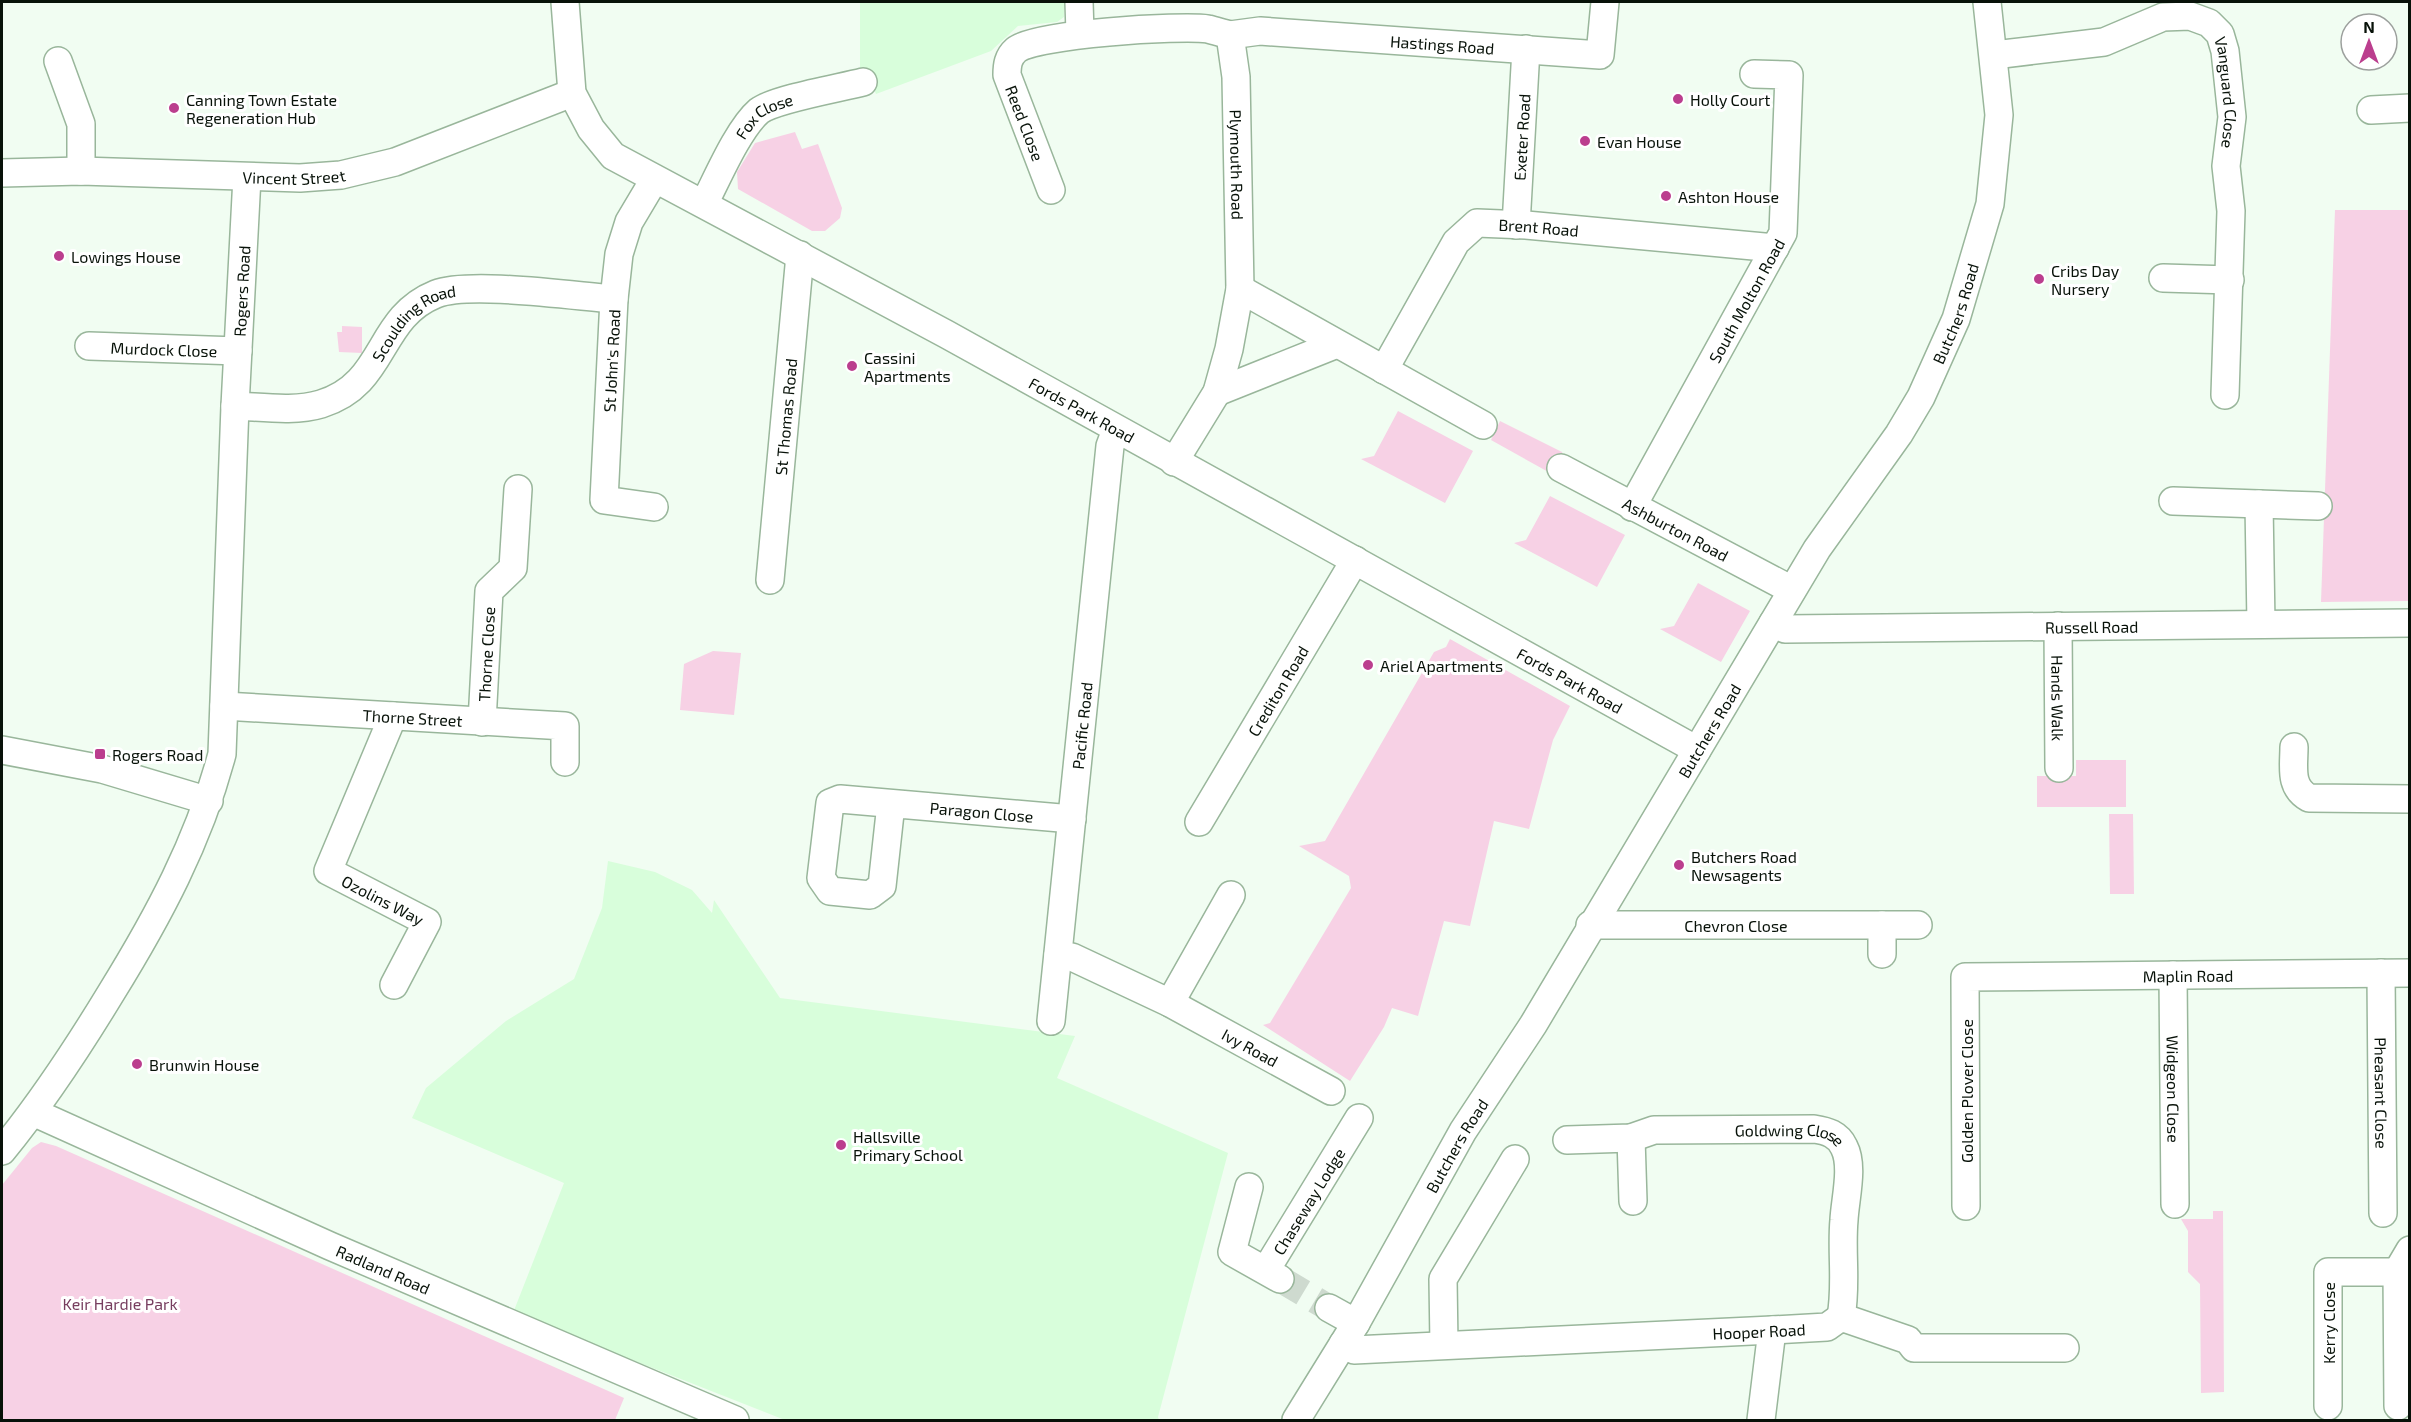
<svg xmlns="http://www.w3.org/2000/svg" width="2411" height="1422" font-family="'Exo 2',sans-serif">
<style>
.built{fill:#d8fedb}
.green{fill:#f7d1e5}
.lines{fill:none;stroke-linecap:round;stroke-linejoin:round}
.minor-tunnel{stroke:#cedacf;stroke-width:27;stroke-dasharray:27 14;stroke-linecap:butt}
.minor-casing{stroke:#99b69b;stroke-width:30}
.minor{stroke:#fff;stroke-width:27}
.poi-dot{fill:#bb3e8e;stroke:#fff;stroke-width:2}
.labels{text-anchor:middle;dominant-baseline:central;stroke-width:6;stroke-linejoin:round;paint-order:stroke}
.street-label{font-size:16px;fill:#081209;stroke:#fff}
.poi-label{font-size:16px;fill:#081209;stroke:#fff;text-anchor:start}
.park-label{font-size:16px;fill:#773e5f;stroke:#fff}
</style>
<rect width="100%" height="100%" fill="#f1fdf2"/>
<g class="built">
<path d="M 860,2 L 1064,2 L 1064,17 L 1057,22 L 1018,26 L 991,51 L 876,94 L 868,75 L 860,71 Z"/>
<path d="M 608,861 L 655,872 L 692,890 L 712,913 L 714,900 L 780,998 L 1075,1036 L 1057,1078 L 1228,1153 L 1158,1417 L 1159,1420 L 785,1420 L 513,1313 L 564,1183 L 412,1118 L 426,1088 L 506,1021 L 574,979 L 602,908 Z"/>
</g>
<g class="green">
<path d="M 795,132 L 802,149 L 818,144 L 842,208 L 840,218 L 825,231 L 812,231 L 738,189 L 737,172 L 755,143 Z"/>
<path d="M 2335,210 L 2409,210 L 2409,601 L 2321,602 Z"/>
<path d="M 342,326 L 362,327 L 362,353 L 339,352 L 337,332 L 342,332 Z"/>
<path d="M 1398,411 L 1473,451 L 1445,503 L 1361,459 L 1374,456 Z"/>
<path d="M 1500,421 L 1562,452 L 1564,457 L 1552,474 L 1491,440 Z"/>
<path d="M 1550,496 L 1625,535 L 1597,587 L 1514,543 L 1526,540 Z"/>
<path d="M 1698,583 L 1750,611 L 1721,662 L 1660,629 L 1674,626 Z"/>
<path d="M 1450,639 L 1570,706 L 1553,740 L 1529,829 L 1494,821 L 1470,926 L 1444,921 L 1418,1016 L 1392,1008 L 1384,1027 L 1350,1081 L 1263,1025 L 1270,1023 L 1351,888 L 1349,876 L 1299,846 L 1325,841 L 1434,652 L 1446,647 Z"/>
<path d="M 713,651 L 741,653 L 734,715 L 680,710 L 684,664 Z"/>
<path d="M 2076,760 L 2126,760 L 2126,807 L 2037,807 L 2037,776 L 2076,776 Z"/>
<path d="M 2109,814 L 2133,814 L 2134,894 L 2110,894 Z"/>
<path d="M 41,1142 L 56,1146 L 624,1398 L 615,1420 L 2,1420 L 2,1185 L 32,1148 Z"/>
<path d="M 2213,1211 L 2223,1211 L 2224,1392 L 2201,1393 L 2200,1284 L 2188,1272 L 2188,1231 L 2181,1219 L 2213,1219 Z"/>
</g>
<g class="lines">
<path class="minor-tunnel" d="M 1280,1279 L 1329,1308"/>
<g class="minor-casing">
<g id="minor">
<path id="s1" d="M 565,2 L 572,93 L 591,129 L 613,156 L 946,334 L 1697,750"/>
<path d="M 1079,2 L 1080,33"/>
<path id="s2" d="M 1230,35 L 1260,31 L 1600,55 L 1605,2"/>
<path id="s3" d="M 1994,55 L 2104,42 L 2163,17 L 2190,16 L 2209,23 L 2220,34 L 2225,51 L 2232,117 L 2226,166 L 2231,211 L 2225,395"/>
<path d="M 58,61 L 81,124 L 81,171"/>
<path d="M 2371,110 L 2410,108"/>
<path id="s4" d="M 2,173 L 81,171 L 300,178 L 341,175 L 395,162 L 572,93"/>
<path id="s5" d="M 1051,190 L 1007,75 C 1007,65 1008,57 1016,50 C 1034,34 1181,25 1208,29 C 1215,31 1223,33 1230,35 L 1236,77 L 1240,289 L 1229,349 L 1217,392 L 1174,462"/>
<path id="s6" d="M 704,204 C 717,179 738,129 759,111 C 775,99 840,88 863,82"/>
<path id="s7" d="M 1516,225 L 1526,49"/>
<path d="M 2163,278 L 2230,280"/>
<path d="M 1240,289 L 1483,425"/>
<path id="s8" d="M 89,346 L 238,351"/>
<path id="s9" d="M 1384,370 L 1456,242 L 1477,223 L 1526,225 L 1775,248"/>
<path d="M 1217,392 L 1337,344"/>
<path id="s10" d="M 235,406 C 262,407 295,412 321,404 C 387,384 376,318 436,294 C 469,281 574,296 614,299"/>
<path id="s11" d="M 1561,468 L 1792,590"/>
<path d="M 2173,501 L 2318,506"/>
<path d="M 2259,504 L 2261,624"/>
<path id="s12" d="M 654,507 L 604,500 L 614,299 L 619,254 L 629,222 L 654,180"/>
<path id="s13" d="M 1632,507 L 1783,233 L 1789,75 L 1754,74"/>
<path id="s14" d="M 770,580 L 800,255"/>
<path id="s15" d="M 1773,623 L 1785,629 L 2410,623"/>
<path id="s16" d="M 2058,626 L 2059,768"/>
<path id="s17" d="M 224,706 L 565,726 L 565,762"/>
<path id="s18" d="M 393,716 L 328,871 L 427,922 L 394,985"/>
<path id="s19" d="M 482,722 L 489,591 L 513,568 L 518,489"/>
<path d="M 2294,747 C 2294,767 2289,787 2309,798 L 2410,799"/>
<path d="M 2,750 L 102,769 L 209,801"/>
<path id="s20" d="M 891,804 L 882,886 L 870,895 L 830,891 L 821,878 L 830,803 L 840,799 L 1072,819"/>
<path id="s21" d="M 1199,822 L 1355,560"/>
<path id="s22" d="M 1590,925 L 1918,925"/>
<path d="M 1882,925 L 1882,954"/>
<path id="s23" d="M 1058,955 L 1072,957 L 1170,1003 L 1331,1091"/>
<path id="s24" d="M 2381,973 L 2383,1213"/>
<path id="s25" d="M 2173,975 L 2175,1204"/>
<path d="M 1170,1003 L 1231,895"/>
<path id="s26" d="M 1051,1021 L 1110,446 L 1116,430"/>
<path id="s27" d="M 33,1112 L 330,1246 L 735,1420"/>
<path d="M 1631,1138 L 1633,1201"/>
<path id="s28" d="M 1567,1140 L 1631,1138 L 1654,1130 L 1814,1129 C 1827,1131 1838,1134 1844,1147 C 1854,1166 1845,1199 1844,1220 C 1841,1252 1847,1285 1841,1317"/>
<path id="s29" d="M 2,1151 C 43,1101 77,1049 111,993 C 158,917 199,841 222,754 L 235,406 L 247,177"/>
<path d="M 1249,1187 L 1232,1252 L 1280,1279"/>
<path id="s30" d="M 1966,1206 L 1965,977 L 2410,973"/>
<path id="s31" d="M 1266,1270 L 1359,1118"/>
<path d="M 1329,1308 L 1356,1323"/>
<path id="s32" d="M 1343,1344 L 1354,1350 L 1772,1330 L 1827,1327 L 1841,1317 L 1908,1340 L 1914,1348 L 2065,1348"/>
<path d="M 1444,1345 L 1443,1279 L 1515,1159"/>
<path d="M 2328,1406 L 2328,1272 L 2397,1272"/>
<path d="M 2398,1406 L 2397,1272 L 2410,1250"/>
<path id="s33" d="M 1296,1420 L 1356,1323 L 1463,1131 L 1533,1025 L 1817,549 L 1899,434 L 1921,397 L 1956,319 L 1990,204 L 1999,115 L 1987,2"/>
<path d="M 1761,1420 L 1772,1330"/>
</g>
</g>
<use href="#minor" class="minor"/>
</g>
<g class="poi-dot">
<circle cx="1678" cy="99" r="6"/>
<circle cx="174" cy="108" r="6"/>
<circle cx="1585" cy="141" r="6"/>
<circle cx="1666" cy="196" r="6"/>
<circle cx="59" cy="256" r="6"/>
<circle cx="2039" cy="279" r="6"/>
<circle cx="852" cy="366" r="6"/>
<circle cx="1368" cy="665" r="6"/>
<rect x="94" y="748" width="12" height="12" rx="3"/>
<circle cx="1679" cy="865" r="6"/>
<circle cx="137" cy="1064" r="6"/>
<circle cx="841" cy="1145" r="6"/>
</g>
<g class="labels">
<g class="street-label">
<text stroke="none"><textPath href="#s2" startOffset="213">Hastings Road</textPath></text>
<text stroke="none"><textPath href="#s3" startOffset="297">Vanguard Close</textPath></text>
<text stroke="none"><textPath href="#s6" startOffset="110">Fox Close</textPath></text>
<text transform="translate(1025 123) rotate(69)">Reed Close</text>
<text stroke="none"><textPath href="#s7" startOffset="88">Exeter Road</textPath></text>
<text stroke="none"><textPath href="#s5" startOffset="498">Plymouth Road</textPath></text>
<text stroke="none"><textPath href="#s4" startOffset="292">Vincent Street</textPath></text>
<text stroke="none"><textPath href="#s9" startOffset="237">Brent Road</textPath></text>
<text stroke="none"><textPath href="#s29" startOffset="920">Rogers Road</textPath></text>
<text stroke="none"><textPath href="#s13" startOffset="236">South Molton Road</textPath></text>
<text stroke="none"><textPath href="#s33" startOffset="1290">Butchers Road</textPath></text>
<text stroke="none"><textPath href="#s10" startOffset="214">Scoulding Road</textPath></text>
<text stroke="none"><textPath href="#s8" startOffset="75">Murdock Close</textPath></text>
<text stroke="none"><textPath href="#s12" startOffset="190">St John's Road</textPath></text>
<text stroke="none"><textPath href="#s1" startOffset="700">Fords Park Road</textPath></text>
<text stroke="none"><textPath href="#s14" startOffset="164">St Thomas Road</textPath></text>
<text stroke="none"><textPath href="#s11" startOffset="130">Ashburton Road</textPath></text>
<text stroke="none"><textPath href="#s15" startOffset="320">Russell Road</textPath></text>
<text stroke="none"><textPath href="#s19" startOffset="68">Thorne Close</textPath></text>
<text stroke="none"><textPath href="#s1" startOffset="1258">Fords Park Road</textPath></text>
<text stroke="none"><textPath href="#s21" startOffset="153">Crediton Road</textPath></text>
<text stroke="none"><textPath href="#s16" startOffset="72">Hands Walk</textPath></text>
<text stroke="none"><textPath href="#s17" startOffset="189">Thorne Street</textPath></text>
<text stroke="none"><textPath href="#s26" startOffset="297">Pacific Road</textPath></text>
<text stroke="none"><textPath href="#s33" startOffset="804">Butchers Road</textPath></text>
<text stroke="none"><textPath href="#s20" startOffset="382">Paragon Close</textPath></text>
<text stroke="none"><textPath href="#s18" startOffset="230">Ozolins Way</textPath></text>
<text stroke="none"><textPath href="#s22" startOffset="146">Chevron Close</textPath></text>
<text stroke="none"><textPath href="#s30" startOffset="452">Maplin Road</textPath></text>
<text stroke="none"><textPath href="#s23" startOffset="214">Ivy Road</textPath></text>
<text stroke="none"><textPath href="#s25" startOffset="114">Widgeon Close</textPath></text>
<text transform="translate(1966 1091) rotate(-90)">Golden Plover Close</text>
<text stroke="none"><textPath href="#s24" startOffset="120">Pheasant Close</textPath></text>
<text stroke="none"><textPath href="#s28" startOffset="225">Goldwing Close</textPath></text>
<text stroke="none"><textPath href="#s33" startOffset="318">Butchers Road</textPath></text>
<text stroke="none"><textPath href="#s31" startOffset="81">Chaseway Lodge</textPath></text>
<text stroke="none"><textPath href="#s27" startOffset="384">Radland Road</textPath></text>
<text transform="translate(2328 1323) rotate(-90)">Kerry Close</text>
<text stroke="none"><textPath href="#s32" startOffset="418">Hooper Road</textPath></text>
</g>
<g class="poi-label">
<text x="186" y="99">Canning Town Estate<tspan x="186" dy="18">Regeneration Hub</tspan></text>
<text x="1690" y="99">Holly Court</text>
<text x="1597" y="141">Evan House</text>
<text x="1678" y="196">Ashton House</text>
<text x="71" y="256">Lowings House</text>
<text x="2051" y="270">Cribs Day<tspan x="2051" dy="18">Nursery</tspan></text>
<text x="864" y="357">Cassini<tspan x="864" dy="18">Apartments</tspan></text>
<text x="1380" y="665">Ariel Apartments</text>
<text x="112" y="754">Rogers Road</text>
<text x="1691" y="856">Butchers Road<tspan x="1691" dy="18">Newsagents</tspan></text>
<text x="149" y="1064">Brunwin House</text>
<text x="853" y="1136">Hallsville<tspan x="853" dy="18">Primary School</tspan></text>
</g>
<g class="park-label">
<text x="120" y="1303">Keir Hardie Park</text>
</g>
</g>
<rect width="2411" height="1422" fill="none" stroke="#081209" stroke-width="6"/>
<g transform="translate(2369 42)"><circle r="28" fill="#ffffff" stroke="#9ca09d" stroke-width="1.5"/>
<path d="M0-4.5L10 22L0 15L-10 22Z" fill="#bb3e8e"/>
<text y="-9" font-size="16" font-weight="bold" text-anchor="middle" fill="#081209">N</text>
</g>
</svg>
